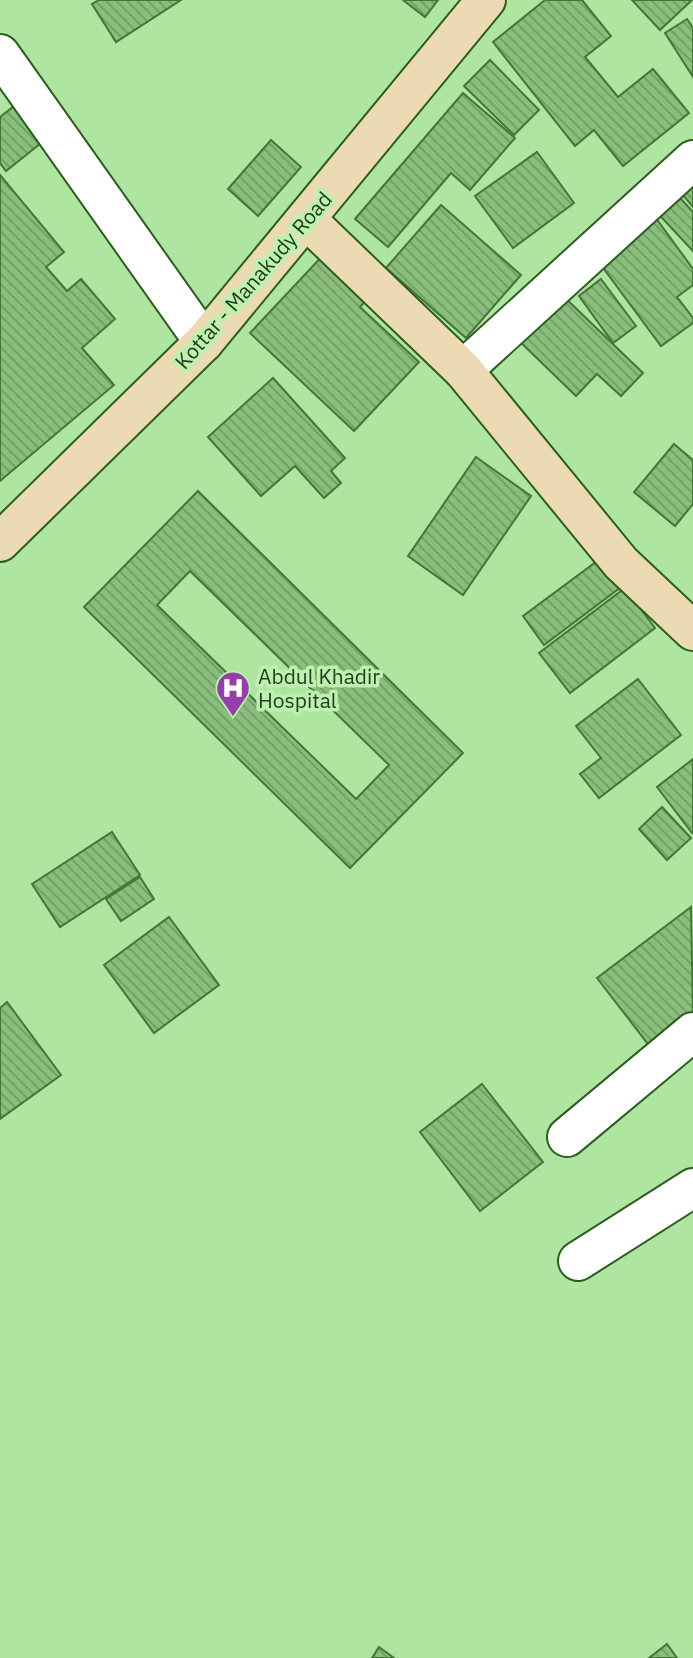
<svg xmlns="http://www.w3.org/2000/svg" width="693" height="1658" font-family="'IBM Plex Sans',sans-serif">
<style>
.building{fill:url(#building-back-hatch);stroke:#447638;stroke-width:2;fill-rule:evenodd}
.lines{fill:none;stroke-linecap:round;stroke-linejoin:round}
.street-casing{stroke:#2d5d1f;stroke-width:42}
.secondary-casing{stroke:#2d5d1f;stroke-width:42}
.street{stroke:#fff;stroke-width:38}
.secondary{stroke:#ebdab3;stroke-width:38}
.labels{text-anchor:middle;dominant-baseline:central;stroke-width:7;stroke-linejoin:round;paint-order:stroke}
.street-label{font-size:21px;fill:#263c21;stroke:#bbf2ae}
.poi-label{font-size:21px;fill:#263c21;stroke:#bbf2ae;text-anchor:start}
</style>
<defs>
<pattern id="building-back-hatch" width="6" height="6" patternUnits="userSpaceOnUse" patternTransform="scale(1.75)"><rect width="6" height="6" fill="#89be7c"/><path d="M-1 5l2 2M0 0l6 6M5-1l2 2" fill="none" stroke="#709c65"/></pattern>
</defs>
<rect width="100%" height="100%" fill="#aee5a1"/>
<g class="building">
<path d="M 99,0 L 181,0 L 116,42 L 92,4 Z"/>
<path d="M 403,0 L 438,0 L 425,17 Z"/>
<path d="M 545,0 L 582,0 L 611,36 L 585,57 L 618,97 L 653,69 L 689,113 L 623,166 L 594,130 L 575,146 L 493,42 Z"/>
<path d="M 632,0 L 692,0 L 660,30 Z"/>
<path d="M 687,19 L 693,28 L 693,77 L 665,33 Z"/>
<path d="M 490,60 L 539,110 L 514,135 L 464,86 Z"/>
<path d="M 463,93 L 515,138 L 470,190 L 451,173 L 388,247 L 355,219 Z"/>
<path d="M 22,100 L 51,135 L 6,171 L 0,163 L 0,117 Z"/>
<path d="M 271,140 L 301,167 L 258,216 L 228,189 Z"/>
<path d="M 537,152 L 574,203 L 513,248 L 475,196 Z"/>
<path d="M 693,165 L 693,207 L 672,182 Z"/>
<path d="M 0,175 L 64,252 L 46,267 L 67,291 L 81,279 L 115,319 L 82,348 L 114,385 L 0,481 Z"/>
<path d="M 670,187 L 693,212 L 693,251 L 650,205 Z"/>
<path d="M 441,205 L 521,275 L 466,338 L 386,268 Z"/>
<path d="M 653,214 L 693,269 L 693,285 L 677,297 L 693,318 L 693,323 L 661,346 L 595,257 Z"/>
<path d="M 327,251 L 372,294 L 360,307 L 419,362 L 354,431 L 250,333 Z"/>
<path d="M 601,279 L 636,326 L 613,343 L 579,296 Z"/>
<path d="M 558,291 L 643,373 L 621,396 L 597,374 L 576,396 L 515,337 Z"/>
<path d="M 273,378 L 345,458 L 331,471 L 341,483 L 324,498 L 295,466 L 261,496 L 208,437 Z"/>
<path d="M 674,444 L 693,460 L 693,504 L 675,526 L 634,492 Z"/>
<path d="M 476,457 L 531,496 L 463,595 L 408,556 Z"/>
<path d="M 198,491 L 463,753 L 350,868 L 84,607 ZM 190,571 L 389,765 L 356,799 L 157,605 Z"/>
<path d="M 600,559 L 621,587 L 544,645 L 523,616 Z"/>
<path d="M 625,588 L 655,628 L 570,693 L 539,653 Z"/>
<path d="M 638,679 L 681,735 L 599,798 L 580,774 L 601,758 L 576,726 Z"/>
<path d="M 693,759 L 693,832 L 692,833 L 657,787 Z"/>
<path d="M 662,807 L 691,838 L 667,860 L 639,829 Z"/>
<path d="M 112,832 L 140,875 L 60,927 L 32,884 Z"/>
<path d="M 140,877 L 154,899 L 121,921 L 106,899 Z"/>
<path d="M 691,907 L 693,1016 L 651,1048 L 597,978 Z"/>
<path d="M 169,917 L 219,985 L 154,1033 L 104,965 Z"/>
<path d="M 7,1002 L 61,1075 L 0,1119 L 0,1008 Z"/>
<path d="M 482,1084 L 543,1162 L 480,1211 L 420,1132 Z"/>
<path d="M 667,1644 L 677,1658 L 649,1658 Z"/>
<path d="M 379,1647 L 394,1658 L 372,1658 Z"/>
</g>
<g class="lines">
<g class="street-casing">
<g id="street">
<path d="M 0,54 L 204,342"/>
<path d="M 463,370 L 693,160"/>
<path d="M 567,1137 L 693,1032"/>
<path d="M 578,1261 L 693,1188"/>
</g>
</g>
<g class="secondary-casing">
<g id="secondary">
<path d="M 307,220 L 463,370 L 621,563 L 693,631"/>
<path d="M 0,542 L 204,342 L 486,0"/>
</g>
</g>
<use href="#street" class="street"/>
<use href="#secondary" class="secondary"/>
</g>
<defs>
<g id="hospital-pin" transform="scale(1.75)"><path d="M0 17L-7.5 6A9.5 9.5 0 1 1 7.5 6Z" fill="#963eab" stroke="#bbf2ae"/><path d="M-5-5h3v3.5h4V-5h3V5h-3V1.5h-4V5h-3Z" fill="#fff"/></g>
</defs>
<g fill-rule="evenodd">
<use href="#hospital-pin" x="233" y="688"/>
</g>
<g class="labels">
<g class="street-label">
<text transform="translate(253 280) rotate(-49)">Kottar - Manakudy Road</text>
</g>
<g class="poi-label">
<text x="258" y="676">Abdul Khadir<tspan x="258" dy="24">Hospital</tspan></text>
</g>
</g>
</svg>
